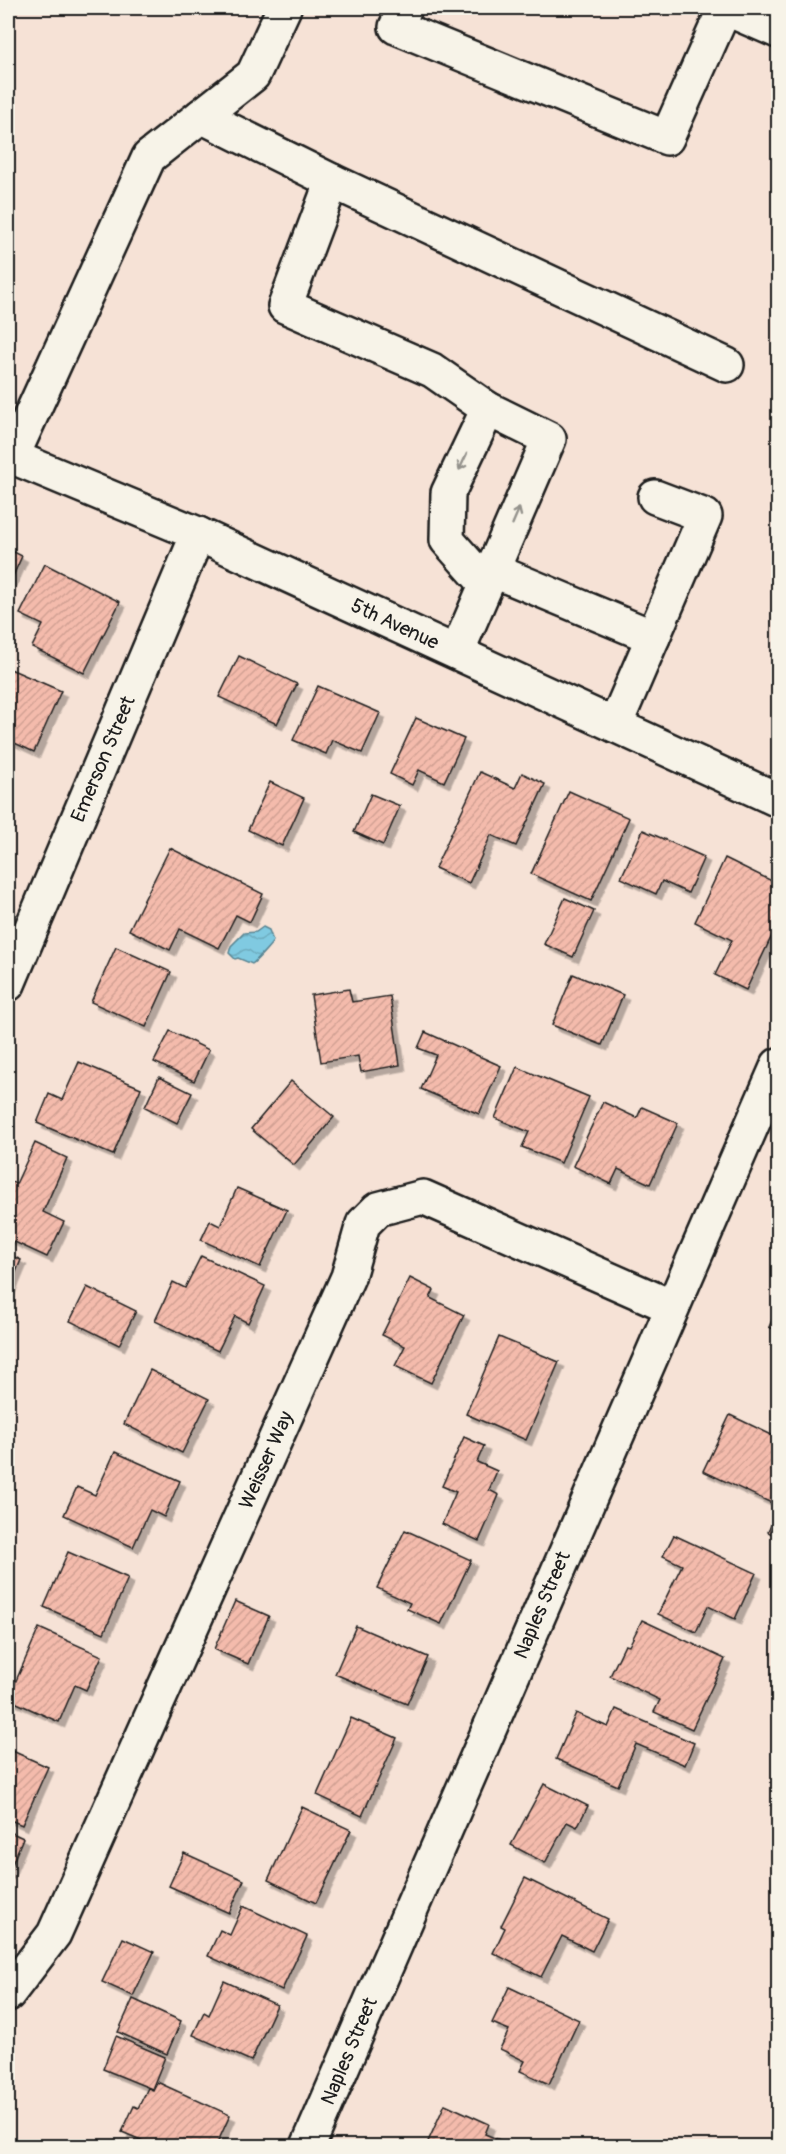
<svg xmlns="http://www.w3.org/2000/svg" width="786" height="2154" font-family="Pangolin,sans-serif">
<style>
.water{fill:url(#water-waves);stroke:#588492;stroke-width:1.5}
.building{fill:url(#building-hatch);stroke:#1c1c1c;stroke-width:1.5;filter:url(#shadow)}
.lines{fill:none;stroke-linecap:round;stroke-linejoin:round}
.minor-casing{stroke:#1c1c1c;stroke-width:38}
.minor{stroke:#f7f3e8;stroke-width:33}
.oneway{stroke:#94928c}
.labels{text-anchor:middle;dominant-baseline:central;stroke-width:4.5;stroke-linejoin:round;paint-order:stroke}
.street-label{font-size:20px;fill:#1c1c1c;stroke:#f7f3e8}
</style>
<defs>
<pattern id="water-waves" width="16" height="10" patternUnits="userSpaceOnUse" patternTransform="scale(1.5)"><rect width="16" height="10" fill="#80cae1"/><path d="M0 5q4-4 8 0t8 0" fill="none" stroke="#6eadc0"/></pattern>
<pattern id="building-hatch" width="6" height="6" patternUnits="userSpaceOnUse" patternTransform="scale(1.5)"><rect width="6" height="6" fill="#f4bbac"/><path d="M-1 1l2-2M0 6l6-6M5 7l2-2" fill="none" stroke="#d1a093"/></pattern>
<filter id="shadow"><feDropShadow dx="5.5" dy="5.5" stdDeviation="0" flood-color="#0004"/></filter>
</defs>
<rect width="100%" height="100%" fill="#f6e2d6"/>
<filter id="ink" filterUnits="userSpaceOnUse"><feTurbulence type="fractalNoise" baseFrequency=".0167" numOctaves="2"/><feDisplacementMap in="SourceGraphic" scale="12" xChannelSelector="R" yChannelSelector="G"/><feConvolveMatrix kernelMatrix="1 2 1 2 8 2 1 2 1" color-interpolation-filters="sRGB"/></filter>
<g filter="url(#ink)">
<path class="water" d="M 263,927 L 269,930 L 273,941 C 272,944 255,962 252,964 L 238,958 L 235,959 L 229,953 L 231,946 L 244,933 L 256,932 Z"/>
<g class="building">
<path d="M 8,549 L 22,556 L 8,587 Z"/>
<path d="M 45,564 L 120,602 L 84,673 L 32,647 L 43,625 L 20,614 Z"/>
<path d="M 239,656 L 297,684 L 277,724 L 219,697 Z"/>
<path d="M 8,668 L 61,691 L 34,752 L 8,740 Z"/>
<path d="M 318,686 L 380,713 L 362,753 L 332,740 L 326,754 L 293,740 Z"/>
<path d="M 416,718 L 464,739 L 444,782 L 419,770 L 412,785 L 390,774 Z"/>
<path d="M 480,772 L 515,788 L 522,773 L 545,784 L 516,846 L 491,835 L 469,883 L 435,868 Z"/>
<path d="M 270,782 L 304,798 L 282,846 L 248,830 Z"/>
<path d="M 569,791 L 629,818 L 591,901 L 531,874 Z"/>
<path d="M 371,794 L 400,806 L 383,845 L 354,832 Z"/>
<path d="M 643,830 L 704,857 L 688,893 L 662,881 L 656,894 L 621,878 Z"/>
<path d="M 170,848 L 263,894 L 250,922 L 236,915 L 219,948 L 180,929 L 170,950 L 129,930 Z"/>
<path d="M 725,858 L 778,884 L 778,923 L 746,990 L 715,975 L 732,940 L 695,922 Z"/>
<path d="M 565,898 L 594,911 L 573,957 L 544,944 Z"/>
<path d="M 116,947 L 171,972 L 146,1027 L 91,1002 Z"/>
<path d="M 573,974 L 623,995 L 602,1045 L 552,1025 Z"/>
<path d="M 349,989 L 352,1002 L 390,996 L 400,1065 L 361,1072 L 358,1056 L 321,1062 L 311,995 Z"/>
<path d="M 170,1031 L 209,1050 L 194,1081 L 154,1062 Z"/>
<path d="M 425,1032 L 501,1066 L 479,1114 L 421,1089 L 436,1055 L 418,1048 Z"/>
<path d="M 79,1062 L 141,1088 L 113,1155 L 37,1123 L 49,1094 L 62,1100 Z"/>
<path d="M 517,1067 L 589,1097 L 561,1163 L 522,1147 L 529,1132 L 495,1118 Z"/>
<path d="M 159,1077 L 192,1093 L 177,1123 L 145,1107 Z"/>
<path d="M 291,1081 L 334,1117 L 294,1165 L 251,1129 Z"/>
<path d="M 603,1102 L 637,1118 L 642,1107 L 678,1123 L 650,1184 L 618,1169 L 611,1184 L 573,1166 Z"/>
<path d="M 35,1143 L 67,1158 L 43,1212 L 64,1222 L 47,1257 L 8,1239 L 8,1180 L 16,1184 Z"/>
<path d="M 237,1188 L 287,1210 L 260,1267 L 201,1240 L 210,1221 L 220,1226 Z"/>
<path d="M 8,1254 L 21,1260 L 8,1291 Z"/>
<path d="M 201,1256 L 265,1286 L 248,1323 L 235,1316 L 218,1351 L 155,1321 L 173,1282 L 185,1288 Z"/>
<path d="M 410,1278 L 434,1290 L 430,1298 L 464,1315 L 431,1383 L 395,1366 L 405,1346 L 382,1335 Z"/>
<path d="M 87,1287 L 136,1311 L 119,1345 L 70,1321 Z"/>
<path d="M 778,1306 L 778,1331 L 769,1327 Z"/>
<path d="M 499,1337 L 559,1362 L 526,1440 L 466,1414 Z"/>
<path d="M 150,1370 L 209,1399 L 182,1453 L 124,1424 Z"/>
<path d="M 730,1415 L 778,1438 L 778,1506 L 703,1471 Z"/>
<path d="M 464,1437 L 484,1446 L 477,1462 L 497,1471 L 489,1490 L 499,1495 L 479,1541 L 442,1524 L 456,1492 L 442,1486 Z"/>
<path d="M 115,1452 L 180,1481 L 164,1517 L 150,1510 L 133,1547 L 64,1515 L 77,1487 L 95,1495 Z"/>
<path d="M 778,1510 L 778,1537 L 768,1532 Z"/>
<path d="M 405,1530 L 471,1560 L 441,1624 L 407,1609 L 410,1603 L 377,1588 Z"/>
<path d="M 674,1535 L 756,1573 L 735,1619 L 708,1606 L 696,1632 L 658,1614 L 682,1565 L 663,1556 Z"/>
<path d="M 68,1552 L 128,1578 L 104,1633 L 44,1607 Z"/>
<path d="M 235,1601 L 269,1616 L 248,1664 L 214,1649 Z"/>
<path d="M 642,1620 L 725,1659 L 692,1729 L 654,1712 L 660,1700 L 610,1676 L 625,1645 L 629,1646 Z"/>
<path d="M 356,1626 L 428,1657 L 407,1704 L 335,1674 Z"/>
<path d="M 39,1628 L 102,1656 L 86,1690 L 75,1685 L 59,1722 L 8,1699 Z"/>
<path d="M 616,1709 L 694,1743 L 685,1765 L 636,1744 L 618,1786 L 556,1759 L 576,1713 L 608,1727 Z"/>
<path d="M 351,1718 L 397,1738 L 362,1816 L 317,1795 Z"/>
<path d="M 8,1749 L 48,1767 L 22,1825 L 8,1819 Z"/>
<path d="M 544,1784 L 588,1806 L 577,1827 L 567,1822 L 545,1863 L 511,1845 Z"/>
<path d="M 302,1807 L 351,1830 L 316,1903 L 268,1880 Z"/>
<path d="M 8,1831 L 23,1838 L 8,1874 Z"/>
<path d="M 184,1853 L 244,1880 L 229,1913 L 169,1886 Z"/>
<path d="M 525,1878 L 608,1919 L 592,1951 L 562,1936 L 541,1977 L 493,1953 L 505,1928 L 501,1926 Z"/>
<path d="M 243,1906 L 307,1936 L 282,1990 L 208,1956 L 220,1930 L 230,1935 Z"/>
<path d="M 123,1938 L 154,1952 L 133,1996 L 102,1982 Z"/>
<path d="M 224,1981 L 277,2005 L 251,2061 L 193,2035 L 204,2012 L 209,2015 Z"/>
<path d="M 509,1987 L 579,2020 L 549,2084 L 520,2071 L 525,2061 L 500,2049 L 509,2030 L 492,2023 Z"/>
<path d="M 133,1999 L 181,2021 L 167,2054 L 118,2032 Z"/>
<path d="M 116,2036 L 165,2057 L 152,2089 L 103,2069 Z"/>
<path d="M 157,2082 L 230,2115 L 216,2146 L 155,2146 L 122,2132 L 134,2106 L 138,2108 L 148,2088 L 153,2090 Z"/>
<path d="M 445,2104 L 489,2124 L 485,2134 L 509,2144 L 508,2146 L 426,2146 Z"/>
</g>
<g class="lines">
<g class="minor-casing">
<g id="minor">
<path d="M 405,8 L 396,27 L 667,138 L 725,8"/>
<path d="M 725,8 L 778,31"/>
<path d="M 201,116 L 332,181"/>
<path d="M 8,455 L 198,534 L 778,800"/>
<path d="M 12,457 L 149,157 L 253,75 L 284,8"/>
<path d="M 492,570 L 653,637 L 705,516 L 655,497"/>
<path d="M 486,584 L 447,540 L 448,493 L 488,409"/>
<path d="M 457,652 L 549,439 L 488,409 L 432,370 L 285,306 L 332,181 L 727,365"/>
<path d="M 615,725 L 653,637"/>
<path d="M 8,984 L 198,534"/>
<path d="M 8,1994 L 54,1934 L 348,1277 L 363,1224 L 378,1209 L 423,1197 L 672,1307"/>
<path d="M 308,2146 L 778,1065"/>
</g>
</g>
<use href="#minor" class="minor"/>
</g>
<defs><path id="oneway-shaft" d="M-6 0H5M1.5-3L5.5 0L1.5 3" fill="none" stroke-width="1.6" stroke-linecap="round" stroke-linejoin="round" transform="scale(1.5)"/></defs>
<g class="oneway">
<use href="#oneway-shaft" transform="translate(463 462) rotate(115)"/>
<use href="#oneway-shaft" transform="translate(516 516) rotate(-67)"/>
</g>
</g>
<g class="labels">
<g class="street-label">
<text transform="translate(395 624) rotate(25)">5th Avenue</text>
<text transform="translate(103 759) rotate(-67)">Emerson Street</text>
<text transform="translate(266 1460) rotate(-66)">Weisser Way</text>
<text transform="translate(542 1605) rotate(-67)">Naples Street</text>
<text transform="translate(349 2051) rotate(-67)">Naples Street</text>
</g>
</g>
<rect width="786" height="2154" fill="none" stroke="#f7f3e8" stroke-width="30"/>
<rect x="15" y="15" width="756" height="2124" fill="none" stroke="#1c1c1c" stroke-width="2" filter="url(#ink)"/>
</svg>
